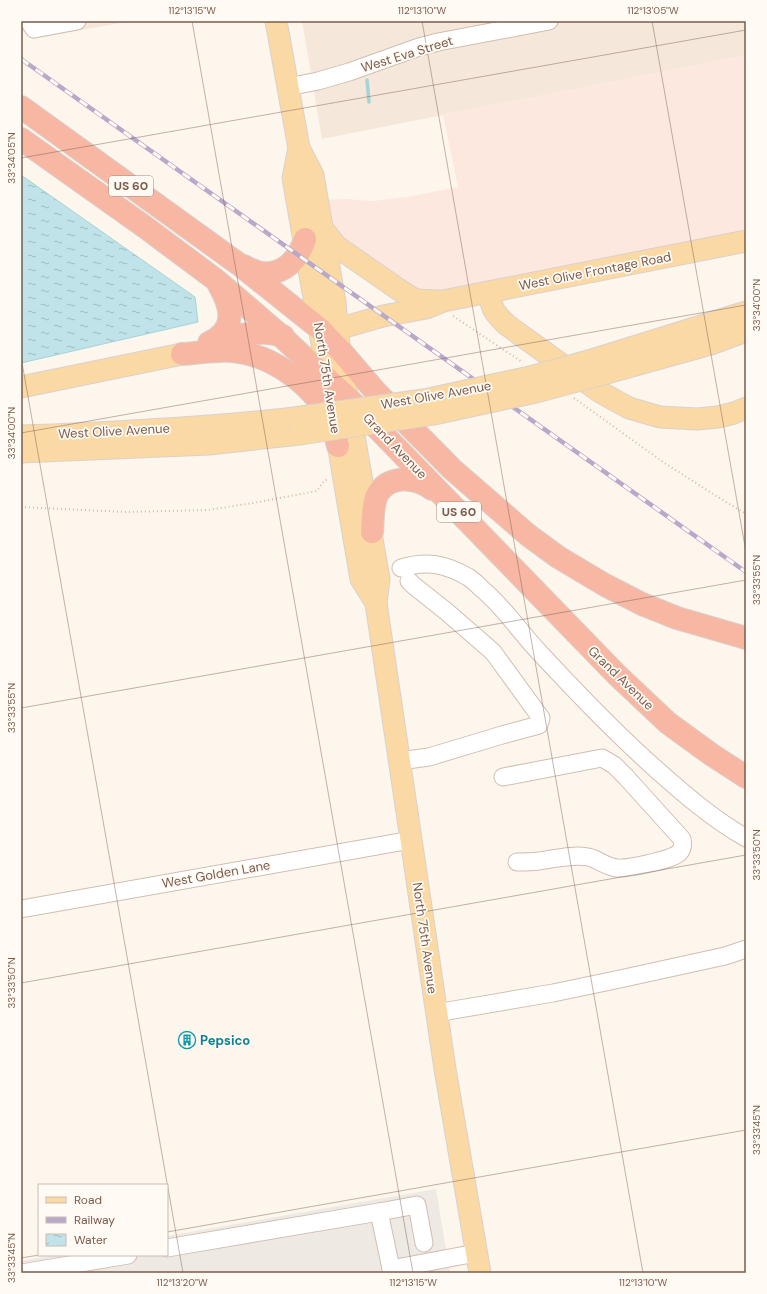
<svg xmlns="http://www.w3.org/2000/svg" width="767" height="1294" font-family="'DM Sans',sans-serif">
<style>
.residential{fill:#f5e8da}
.commercial{fill:#fde8e0}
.industrial{fill:#efe9e4}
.water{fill:url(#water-ripples);stroke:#a5d3da}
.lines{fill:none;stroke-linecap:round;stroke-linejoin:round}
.stream{stroke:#a5d3da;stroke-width:3.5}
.minor-casing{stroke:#d1beb0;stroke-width:19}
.major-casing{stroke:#dad1cd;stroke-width:23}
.highway-casing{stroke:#dad1cd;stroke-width:24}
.path{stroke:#d9b8a5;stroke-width:2;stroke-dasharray:1 3;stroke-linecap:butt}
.minor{stroke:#fff;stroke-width:17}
.major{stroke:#fbd9a5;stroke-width:21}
.highway{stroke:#f7b7a3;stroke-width:22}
.rail-casing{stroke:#b9a8c9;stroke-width:4.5}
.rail{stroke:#fffaf3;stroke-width:3;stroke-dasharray:9;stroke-linecap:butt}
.major-bridge-casing{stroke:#dad1cd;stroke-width:23;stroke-linecap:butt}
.major-bridge{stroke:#fbd9a5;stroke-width:21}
.ticks{fill:none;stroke:#7a5c4d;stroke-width:1;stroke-opacity:0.45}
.labels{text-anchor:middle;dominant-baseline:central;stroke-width:3.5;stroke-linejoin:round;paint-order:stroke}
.shield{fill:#fffaf3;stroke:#a28b7f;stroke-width:1}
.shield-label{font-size:12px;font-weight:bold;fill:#7a5c4d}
.street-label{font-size:13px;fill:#7a5c4d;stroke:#fffaf3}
.culture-label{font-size:13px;font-weight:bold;fill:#0d838f;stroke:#fffaf3;text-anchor:start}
.neatline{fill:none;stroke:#7a5c4d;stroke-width:1.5}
.ticks-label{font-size:10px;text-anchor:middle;fill:#7a5c4d}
</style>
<defs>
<pattern id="water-ripples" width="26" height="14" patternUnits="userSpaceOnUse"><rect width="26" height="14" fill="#bfe3e8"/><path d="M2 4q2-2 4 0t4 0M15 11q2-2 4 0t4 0" fill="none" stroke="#a0bbbe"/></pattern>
</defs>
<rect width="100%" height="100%" fill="#fdf6ec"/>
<g class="residential">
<path d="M 21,21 L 131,21 L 33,39 L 21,30 Z"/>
<path d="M 302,21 L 746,21 L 746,55 L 322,139 Z"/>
</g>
<path class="commercial" d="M 746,55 L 746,232 L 432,294 L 423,293 L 340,243 L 328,222 L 324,200 L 346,199 L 373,201 L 407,197 L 458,187 L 443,115 Z"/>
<path class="industrial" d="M 436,1189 L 450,1273 L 21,1273 L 21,1261 L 55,1255 L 167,1255 L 167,1236 Z"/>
<path class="water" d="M 21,175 L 195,297 L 198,322 L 21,363 Z"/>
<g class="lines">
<path class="stream" d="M 367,80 L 369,102"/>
<g class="minor-casing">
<g id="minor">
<path d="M 29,21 L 34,29 L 77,21"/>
<path d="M 288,87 L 318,81 L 349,72 L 419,47 L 438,42 L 549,21"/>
<path d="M 401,568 C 427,560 445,564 468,577 C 473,580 478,585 482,589 C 504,607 519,631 539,652 C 577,693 615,733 657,770 C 685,795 713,819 746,838"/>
<path d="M 399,761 L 429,757 L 502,735 L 539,725 L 541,718 L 493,652 L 447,612 L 413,585 L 409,581"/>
<path d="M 503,777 L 602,758 L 614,765 L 626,777 L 682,839 C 683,844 683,849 679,853 C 671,860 627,869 617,868 C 606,867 598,859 588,857 C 572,854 555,859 539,861 C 532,862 525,862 517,862"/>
<path d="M 21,909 L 411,840"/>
<path d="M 436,1013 L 553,993 L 620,979 L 725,956 L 746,949"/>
<path d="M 379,1212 L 417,1205 L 424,1243"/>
<path d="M 167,1248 L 379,1212 L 392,1273"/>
<path d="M 391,1269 L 476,1253"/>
<path d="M 22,1273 L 128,1255"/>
</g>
</g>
<g class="major-casing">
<g id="major">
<path d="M 276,21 L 299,148 L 313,175 L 335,302 L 337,328 L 342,367 L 379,579 L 376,603 L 445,1069 L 480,1273"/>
<path d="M 299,148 L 293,178 L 324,355 L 343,474 L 361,579 L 376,603"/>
<path d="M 323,229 L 336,246 L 398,289 L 412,298 L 418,300 L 437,301"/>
<path d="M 488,292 C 493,310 493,312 507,325 L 600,392 L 629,408 L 660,417 L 697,419 L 718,417 L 734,413 L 746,408"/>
<path d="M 324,328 L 348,326 L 383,316 L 426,308 L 443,301 L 746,241"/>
<path d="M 595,359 L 746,312"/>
<path d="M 607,373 L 711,344 L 746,331"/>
<path d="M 21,387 L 182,354"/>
<path d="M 21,436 C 110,433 199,428 287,419"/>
<path d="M 21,452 L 209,444 L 300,434"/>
</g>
</g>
<g class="highway-casing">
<g id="highway">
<path d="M 21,107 L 240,265 L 320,329 L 340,350 L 376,392 L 452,469 L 528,535 L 558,557 L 605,585 L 642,604 L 677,618 L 746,638"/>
<path d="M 21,139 L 145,227 L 216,280 L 280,335 L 348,398 L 617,675 L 668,723 L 712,755 L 746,777"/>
<path d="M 244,266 C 249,269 256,272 262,273 C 284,275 299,259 305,239"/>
<path d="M 211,342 C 233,337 260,328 283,336"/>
<path d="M 209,343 C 237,330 232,308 219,285"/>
<path d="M 182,354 C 198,353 214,350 231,351 C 271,354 315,385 331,422 C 334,430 336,438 338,446"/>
<path d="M 372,532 C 373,521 372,506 377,495 C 389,474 415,477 432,489"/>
</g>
</g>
<g class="path">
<path d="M 453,316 L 522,362"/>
<path d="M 574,398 L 663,462 L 713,494 L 746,514"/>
<path d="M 21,507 L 125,512 L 208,510 L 253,503 L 317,491 L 324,481 L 328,479"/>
</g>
<use href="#minor" class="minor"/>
<use href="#major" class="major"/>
<use href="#highway" class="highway"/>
<g class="rail-casing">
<path id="rail" d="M 21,59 L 746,572"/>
</g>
<use href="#rail" class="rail"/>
<g class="major-bridge-casing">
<g id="major-bridge">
<path d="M 287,419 L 424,400 L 530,377 L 595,359"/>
<path d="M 300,434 L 434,414 L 536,392 L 607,373"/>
</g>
</g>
<use href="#major-bridge" class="major-bridge"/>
</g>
<path class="ticks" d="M 192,21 L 413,1273M 422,21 L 643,1273M 652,21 L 746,552M 21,158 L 746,30M 21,357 L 183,1273M 21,433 L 746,305M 21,708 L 746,580M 21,983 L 746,855M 167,1232 L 746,1130M 21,1258 L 39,1255"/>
<defs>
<g id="building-ring" transform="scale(0.9)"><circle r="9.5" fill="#fffaf3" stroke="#0f9aa8" stroke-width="1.5"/><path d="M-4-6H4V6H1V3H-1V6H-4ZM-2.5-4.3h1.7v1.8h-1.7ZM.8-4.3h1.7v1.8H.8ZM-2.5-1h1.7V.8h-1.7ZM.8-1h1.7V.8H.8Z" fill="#0f9aa8"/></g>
</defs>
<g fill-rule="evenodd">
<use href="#building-ring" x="187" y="1040"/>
</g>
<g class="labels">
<g class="shield">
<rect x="109" y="176" width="44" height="20" rx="3"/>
<rect x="437" y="502" width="44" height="20" rx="3"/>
</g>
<g class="shield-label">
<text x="131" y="186">US 60</text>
<text x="459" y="512">US 60</text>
</g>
<g class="street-label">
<text transform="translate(407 54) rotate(-17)">West Eva Street</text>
<text transform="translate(595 271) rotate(-11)">West Olive Frontage Road</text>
<text transform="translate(327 378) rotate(81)">North 75th Avenue</text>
<text transform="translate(436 395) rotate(-10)">West Olive Avenue</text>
<text transform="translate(114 431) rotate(-3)">West Olive Avenue</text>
<text transform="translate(395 446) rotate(46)">Grand Avenue</text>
<text transform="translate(621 678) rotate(44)">Grand Avenue</text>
<text transform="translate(216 874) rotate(-10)">West Golden Lane</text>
<text transform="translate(425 938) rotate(82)">North 75th Avenue</text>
</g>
<g class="culture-label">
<text x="200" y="1040">Pepsico</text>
</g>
</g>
<rect width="767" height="1294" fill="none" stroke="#fffaf3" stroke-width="44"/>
<rect x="38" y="1184" width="130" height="72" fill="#fffaf3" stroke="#cabbb1"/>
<rect x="46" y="1197" width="20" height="6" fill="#fbd9a5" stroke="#cabbb1"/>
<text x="74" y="1204" font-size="12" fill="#7a5c4d">Road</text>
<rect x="46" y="1217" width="20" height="6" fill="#b9a8c9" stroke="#cabbb1"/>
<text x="74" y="1224" font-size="12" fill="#7a5c4d">Railway</text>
<rect x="46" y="1234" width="20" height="12" fill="url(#water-ripples)" stroke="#cabbb1"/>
<text x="74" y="1244" font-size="12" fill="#7a5c4d">Water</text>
<rect x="22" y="22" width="723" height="1250" class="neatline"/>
<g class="ticks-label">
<text x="192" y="14">112°13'15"W</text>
<text x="422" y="14">112°13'10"W</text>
<text x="653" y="14">112°13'05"W</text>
<text transform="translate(11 158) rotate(-90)" y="4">33°34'05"N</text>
<text transform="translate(756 305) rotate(-90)" y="4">33°34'00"N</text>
<text transform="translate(11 433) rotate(-90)" y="4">33°34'00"N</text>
<text transform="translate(756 580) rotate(-90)" y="4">33°33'55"N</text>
<text transform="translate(11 708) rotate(-90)" y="4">33°33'55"N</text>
<text transform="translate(756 855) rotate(-90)" y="4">33°33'50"N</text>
<text transform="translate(11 983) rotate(-90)" y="4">33°33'50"N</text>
<text transform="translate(756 1130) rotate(-90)" y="4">33°33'45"N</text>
<text transform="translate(11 1258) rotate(-90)" y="4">33°33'45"N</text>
<text x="182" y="1286">112°13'20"W</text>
<text x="413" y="1286">112°13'15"W</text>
<text x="643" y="1286">112°13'10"W</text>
</g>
</svg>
